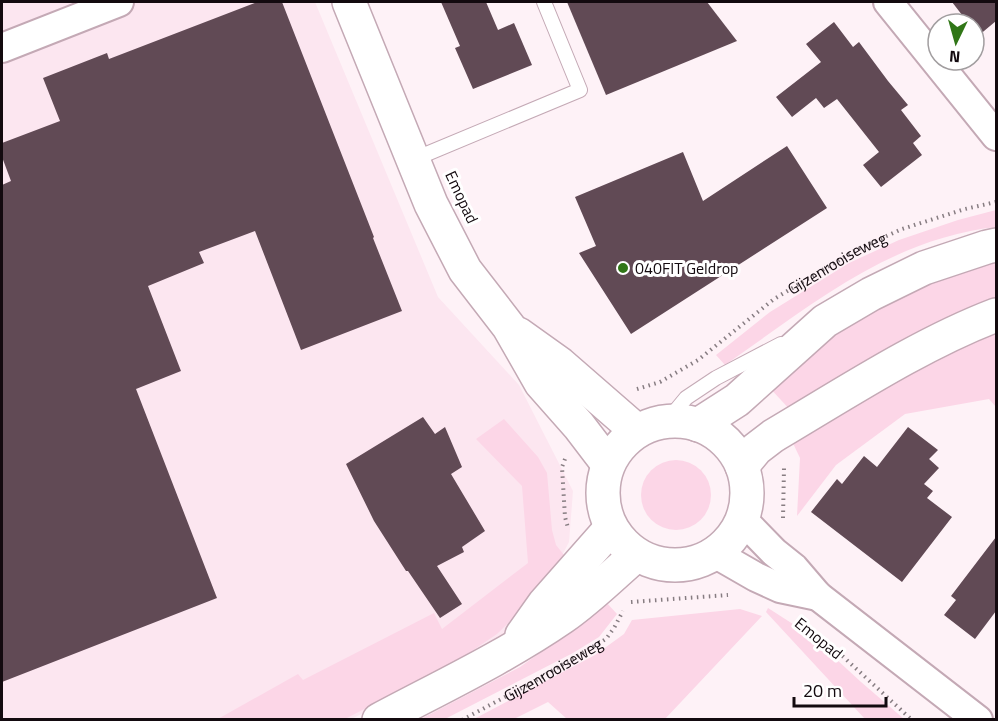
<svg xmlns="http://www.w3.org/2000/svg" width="998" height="721" font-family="'Titillium Web',sans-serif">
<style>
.built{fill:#fce6f0}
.green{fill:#fcd6e7}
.building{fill:#614a55}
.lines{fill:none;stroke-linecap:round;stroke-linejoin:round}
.service-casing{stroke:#c4a9b5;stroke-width:16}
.minor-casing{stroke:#c4a9b5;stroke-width:32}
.secondary-casing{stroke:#c4a9b5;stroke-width:36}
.path{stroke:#877d82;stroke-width:4;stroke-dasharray:1.5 4.5;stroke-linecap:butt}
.service{stroke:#fff;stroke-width:14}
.minor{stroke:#fff;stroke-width:28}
.secondary{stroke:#fff;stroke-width:33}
.poi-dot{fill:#307617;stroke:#fff;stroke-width:2}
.labels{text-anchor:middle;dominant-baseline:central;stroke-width:6;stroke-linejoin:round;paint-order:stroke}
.street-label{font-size:16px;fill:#130a0f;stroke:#fff}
.poi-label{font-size:16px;fill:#130a0f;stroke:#fff;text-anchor:start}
</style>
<rect width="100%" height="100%" fill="#fef2f7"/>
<path class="built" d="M 2,2 L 315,2 L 438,297 L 519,385 L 573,491 L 569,542 L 527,624 L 430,681 L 351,719 L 2,719 Z"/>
<g class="green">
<path d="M 996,210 L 996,227 C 889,239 810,306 725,365 L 716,355 L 770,312 L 849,263 L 899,240 L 958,220 Z"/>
<path d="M 996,255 L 996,306 L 793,413 L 768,386 L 870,307 Z"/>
<path d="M 996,325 L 996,407 L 989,399 L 905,414 L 836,465 L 797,516 L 800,458 L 791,439 Z"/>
<path d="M 504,419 L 538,457 L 547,473 L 552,530 L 556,545 L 568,560 L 535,597 L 497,634 L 457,661 L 345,719 L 216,720 L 298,674 L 303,680 L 434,613 L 442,629 L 528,563 L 522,486 L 476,439 Z"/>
<circle cx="676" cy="495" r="35"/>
<path d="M 606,602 L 617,614 L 599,637 L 573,653 L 445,719 L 419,720 L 520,667 L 566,634 Z"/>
<path d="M 768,608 L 810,635 L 861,682 L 904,719 L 865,719 L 766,612 Z"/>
<path d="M 740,609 L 762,616 L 665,719 L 567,719 L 548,702 L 514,719 L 474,719 L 595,655 L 624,634 L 632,620 Z"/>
</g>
<g class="building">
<path d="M 257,2 L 282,2 L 374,237 L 373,238 L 402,311 L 301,350 L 255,231 L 199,252 L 204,263 L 148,286 L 181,371 L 136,389 L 217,598 L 2,682 L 2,185 L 11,181 L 2,157 L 2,143 L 60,121 L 43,78 L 107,53 L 109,59 Z"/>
<path d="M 441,2 L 486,2 L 498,30 L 514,23 L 532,65 L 473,89 L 455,48 L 460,46 Z"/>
<path d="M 567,2 L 707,2 L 737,41 L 606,95 Z"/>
<path d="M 952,2 L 996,2 L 996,21 L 978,36 L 974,30 L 974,24 L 969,24 Z"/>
<path d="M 834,22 L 853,47 L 859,42 L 888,81 L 908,105 L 901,110 L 921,136 L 913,143 L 922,155 L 881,187 L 863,165 L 879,152 L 837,99 L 824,108 L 816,98 L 792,117 L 776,97 L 821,62 L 806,44 Z"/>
<path d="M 787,146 L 827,208 L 631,334 L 579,253 L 596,246 L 575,197 L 683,152 L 703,201 Z"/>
<path d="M 423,417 L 435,434 L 445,427 L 462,467 L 451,474 L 485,531 L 462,547 L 464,552 L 437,566 L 462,604 L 440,618 L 408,571 L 406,571 L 374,521 L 346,464 Z"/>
<path d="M 908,427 L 938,450 L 929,459 L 939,468 L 924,484 L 933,491 L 927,498 L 952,517 L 902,582 L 811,512 L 837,479 L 842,484 L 864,456 L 877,467 Z"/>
<path d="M 996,537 L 996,611 L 975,639 L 944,615 L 956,600 L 951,596 Z"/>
</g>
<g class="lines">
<g class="service-casing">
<g id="service">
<path d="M 412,160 L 580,90 L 544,2"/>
<path d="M 667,421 L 686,398 L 716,378 L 781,344"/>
</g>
</g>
<g class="minor-casing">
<g id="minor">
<path d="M 888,2 L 996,136"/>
<path d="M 2,48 L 119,2"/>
<path d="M 742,519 L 774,552 L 794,568 L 818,596 L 978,720"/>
<path d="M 716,554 L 756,577 L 780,588 L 818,596"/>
</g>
</g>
<g class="secondary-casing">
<g id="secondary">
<path d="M 349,2 L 431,204 L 465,270 L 509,327 L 541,383 L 579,426 L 608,464"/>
<path d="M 518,334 L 560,364 L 637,431"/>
<circle cx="675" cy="493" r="72"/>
<path d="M 698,425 L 737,400 L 825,321 L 871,294 L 924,268 L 987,247 L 996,245"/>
<path d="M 742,466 L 756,449 L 773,436 C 844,394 920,344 996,315"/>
<path d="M 522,635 L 544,604 L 611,528"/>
<path d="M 379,720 C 441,687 505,657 563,617 C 589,599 612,576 636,555"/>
</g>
</g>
<g class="path">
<path id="s1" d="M 637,389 L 660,382 L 698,360 L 774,299 L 856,250 L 902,229 L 965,209 L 996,202"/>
<path d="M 565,459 L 562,467 L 565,517 L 568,528"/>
<path d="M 783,518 L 784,468"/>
<path d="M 631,602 L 728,595"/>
<path d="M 838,652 L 912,720"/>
<path id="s2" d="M 462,720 L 533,682 L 606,639 L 614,628 L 623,611"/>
</g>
<use href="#service" class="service"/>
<use href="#minor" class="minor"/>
<use href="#secondary" class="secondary"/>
</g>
<circle class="poi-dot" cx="623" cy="268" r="6"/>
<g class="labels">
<g class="street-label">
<text transform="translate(462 197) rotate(65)">Emopad</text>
<text stroke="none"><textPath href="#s1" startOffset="238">Gijzenrooiseweg</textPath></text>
<text transform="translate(819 638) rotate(39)">Emopad</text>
<text stroke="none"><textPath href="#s2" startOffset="104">Gijzenrooiseweg</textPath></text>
</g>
<g class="poi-label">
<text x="635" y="268">040FIT Geldrop</text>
</g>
</g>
<rect width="998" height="721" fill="none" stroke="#130a0f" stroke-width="6"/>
<g transform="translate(956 42) rotate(185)"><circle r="28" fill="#ffffff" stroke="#a19d9f" stroke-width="1.5"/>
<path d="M0-4.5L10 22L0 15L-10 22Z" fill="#307617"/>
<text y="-9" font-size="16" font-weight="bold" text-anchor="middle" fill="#130a0f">N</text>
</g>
<path d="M794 697v9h92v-9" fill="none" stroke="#130a0f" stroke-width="3"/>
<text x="803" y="697" font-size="18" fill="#130a0f" stroke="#ffffff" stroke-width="4.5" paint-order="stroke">20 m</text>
</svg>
